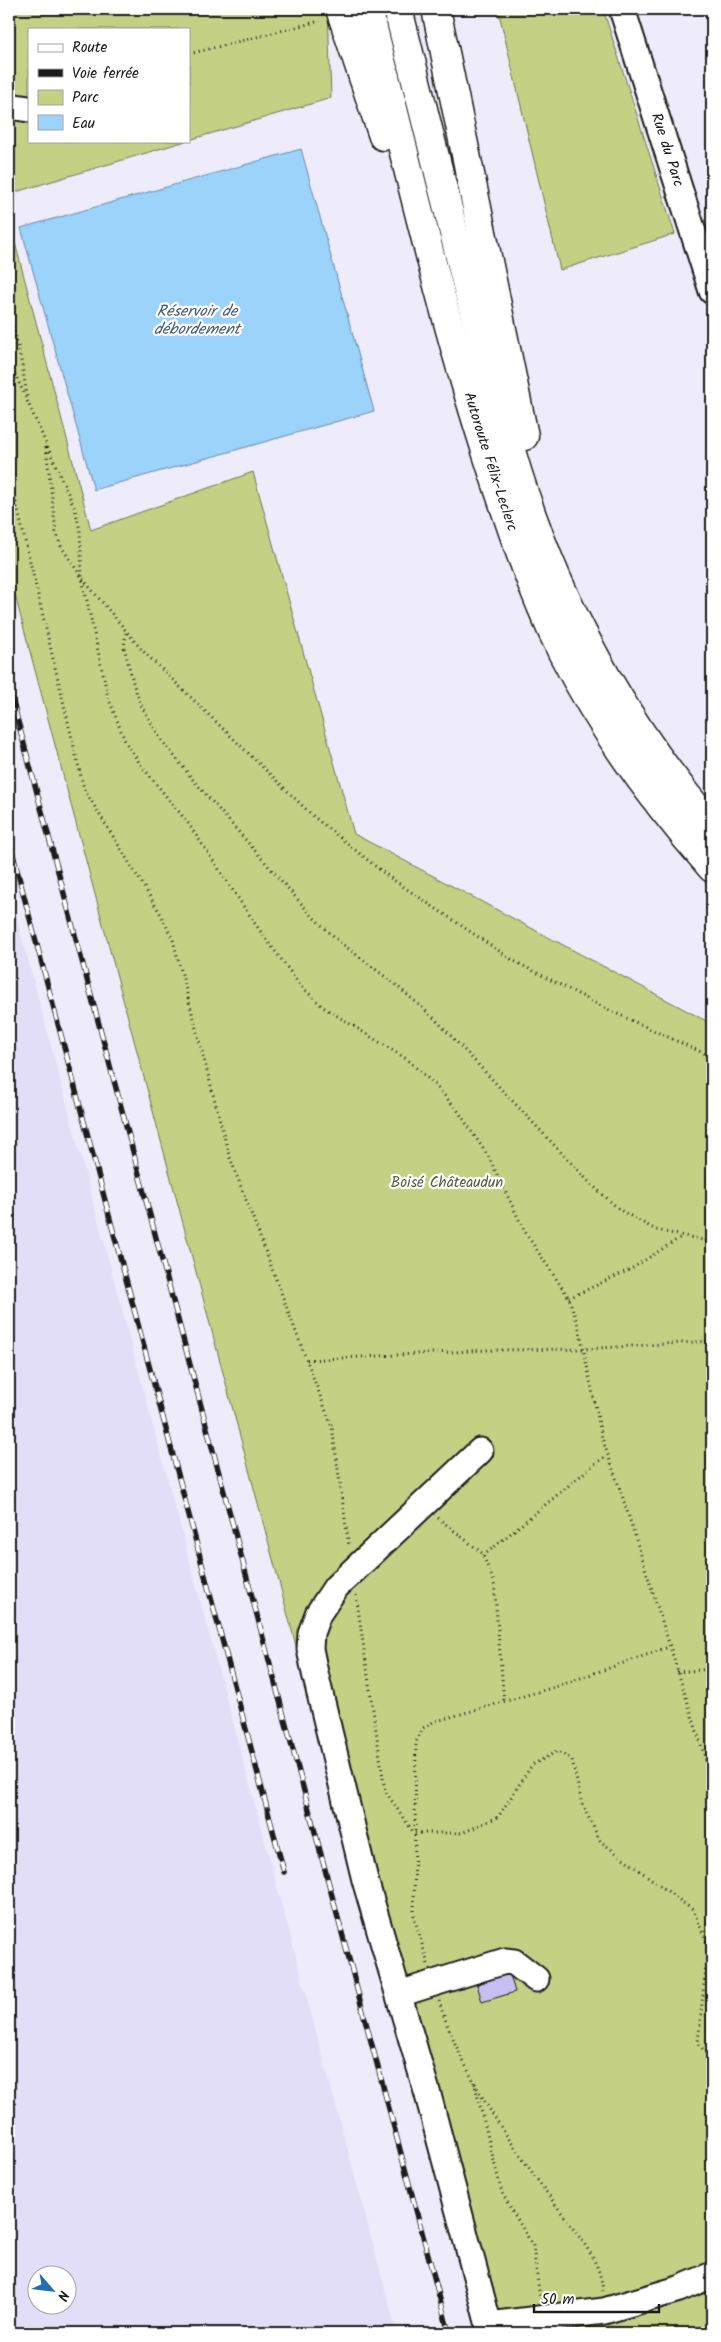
<svg xmlns="http://www.w3.org/2000/svg" width="721" height="2342" font-family="Kalam,sans-serif">
<style>
.built{fill:#e3def8;fill-rule:evenodd}
.green{fill:#c4d084;stroke:#707650}
.water{fill:#9bd3fb;stroke:#688aa2}
.building{fill:#c8bff1;stroke:#1c1c1c}
.lines{fill:none;stroke-linecap:round;stroke-linejoin:round}
.minor-casing{stroke:#1c1c1c;stroke-width:29}
.highway-casing{stroke:#1c1c1c;stroke-width:31}
.path{stroke:#1c1c1c;stroke-width:3;stroke-dasharray:1 4;stroke-linecap:butt}
.minor{stroke:#fff;stroke-width:25}
.highway{stroke:#fff;stroke-width:28}
.rail-casing{stroke:#1c1c1c;stroke-width:5.5}
.rail{stroke:#fff;stroke-width:4;stroke-dasharray:11;stroke-linecap:butt}
.labels{text-anchor:middle;dominant-baseline:central;stroke-width:4.5;stroke-linejoin:round;paint-order:stroke}
.street-label{font-size:15px;fill:#1c1c1c;stroke:#fff}
.park-label{font-size:15px;fill:#575b40;stroke:#fff}
.water-label{font-size:16px;font-style:italic;fill:#485c6a;stroke:#fff}
</style>
<rect width="100%" height="100%" fill="#eeecfb"/>
<filter id="ink" filterUnits="userSpaceOnUse"><feTurbulence type="fractalNoise" baseFrequency=".02" numOctaves="2"/><feDisplacementMap in="SourceGraphic" scale="10" xChannelSelector="R" yChannelSelector="G"/><feConvolveMatrix kernelMatrix="1 2 1 2 8 2 1 2 1" color-interpolation-filters="sRGB"/></filter>
<g filter="url(#ink)">
<path class="built" d="M 9,889 L 397,2333 L 9,2333 ZM 38,2274 L 68,2274 L 68,2304 L 38,2304 Z"/>
<g class="green">
<path d="M 9,9 L 328,9 L 331,98 L 189,140 L 189,29 L 29,29 L 29,141 L 186,141 L 9,194 Z"/>
<path d="M 498,9 L 603,9 L 675,234 L 560,270 Z"/>
<path d="M 9,220 L 91,530 L 253,472 L 354,834 L 712,1024 L 712,2333 L 480,2333 L 9,573 Z"/>
</g>
<path class="water" d="M 301,149 L 374,411 L 94,490 L 21,228 Z"/>
<path class="building" d="M 508,1968 L 515,1992 L 482,2002 L 475,1977 Z"/>
<g class="lines">
<g class="minor-casing">
<g id="minor">
<path id="s1" d="M 622,9 L 712,291"/>
<path d="M 9,106 L 29,109"/>
<path d="M 480,1451 L 336,1587 L 318,1614 L 311,1633 L 310,1649 L 315,1673 L 365,1880 L 428,2095 L 491,2333"/>
<path d="M 399,1994 L 505,1961 L 514,1962 L 536,1979"/>
<path d="M 489,2325 L 604,2311 L 679,2289 L 712,2275"/>
</g>
</g>
<g class="highway-casing">
<g id="highway">
<path d="M 340,9 L 383,136"/>
<path id="s2" d="M 368,9 C 406,158 440,308 487,454 C 509,522 531,589 562,652 C 602,731 654,802 712,868"/>
<path d="M 398,9 C 421,101 444,193 467,285 C 487,362 505,440 532,516 C 572,628 634,736 712,826"/>
<path d="M 436,9 L 524,436"/>
</g>
</g>
<g class="path">
<path d="M 189,54 L 320,21"/>
<path d="M 9,307 L 22,365 L 27,396"/>
<path d="M 9,360 L 75,509 L 80,530 L 82,578 L 108,697 L 125,741 L 140,764 L 188,823 L 258,928 L 300,985 L 323,1007 L 408,1060 L 435,1085 L 458,1111 L 488,1156 L 525,1232 L 569,1298 L 580,1332 L 602,1438 L 622,1495 L 712,1779"/>
<path d="M 46,447 L 56,532 L 61,546 L 82,578 L 142,650 L 314,817 L 389,877 L 514,961 L 611,1011 L 712,1057"/>
<path d="M 9,473 L 84,789 L 160,913 L 173,940 L 229,1155 L 332,1427 L 349,1547"/>
<path d="M 126,633 L 124,647 L 134,686 L 141,705 L 160,738 L 194,781 L 313,917 L 341,943 L 396,985 L 434,1018 L 590,1183 L 620,1210 L 656,1230 L 712,1242"/>
<path d="M 569,1298 L 631,1269 L 681,1237"/>
<path d="M 307,1360 L 488,1350 L 584,1349 L 712,1341"/>
<path d="M 438,1518 L 482,1553 L 494,1582 L 504,1702"/>
<path d="M 483,1556 L 596,1463 L 607,1456"/>
<path d="M 356,1595 L 385,1791 L 414,1833 L 462,1833 L 498,1817 L 532,1765 L 558,1751 L 572,1760 L 582,1804 L 600,1841 L 693,1910 L 708,1945 L 698,2043 L 712,2061"/>
<path d="M 677,1672 L 712,1669"/>
<path d="M 428,1964 L 414,1917 L 416,1742 L 423,1728 L 433,1722 L 555,1687 L 669,1647"/>
<path d="M 439,2001 C 450,2038 474,2085 495,2118 C 516,2150 538,2181 561,2212 C 579,2238 600,2258 603,2291"/>
<path d="M 474,2082 L 502,2193 L 533,2246 L 540,2298"/>
</g>
<use href="#minor" class="minor"/>
<use href="#highway" class="highway"/>
<g class="rail-casing">
<g id="rail">
<path d="M 9,688 L 449,2333"/>
<path d="M 9,840 L 284,1872"/>
</g>
</g>
<use href="#rail" class="rail"/>
</g>
</g>
<g class="labels">
<g class="street-label">
<text stroke="none"><textPath href="#s1" startOffset="148">Rue du Parc</textPath></text>
<text stroke="none"><textPath href="#s2" startOffset="469">Autoroute Félix-Leclerc</textPath></text>
</g>
<g class="park-label">
<text x="447" y="1183">Boisé Châteaudun</text>
</g>
<g class="water-label">
<text x="197" y="311">Réservoir de<tspan x="197" dy="18">débordement</tspan></text>
</g>
</g>
<rect width="721" height="2342" fill="none" stroke="#fff" stroke-width="30"/>
<rect x="15" y="15" width="691" height="2312" fill="none" stroke="#1c1c1c" stroke-width="2" filter="url(#ink)"/>
<rect x="28" y="28" width="162" height="115" fill="#ffffff" stroke="#a4a4a4"/>
<rect x="38" y="44" width="25" height="8" fill="#ffffff" stroke="#a4a4a4"/>
<text x="72" y="52" font-size="15" fill="#1c1c1c">Route</text>
<rect x="38" y="69" width="25" height="8" fill="#1c1c1c" stroke="#a4a4a4"/>
<text x="72" y="78" font-size="15" fill="#1c1c1c">Voie ferrée</text>
<rect x="38" y="90" width="25" height="15" fill="#c4d084" stroke="#a4a4a4"/>
<text x="72" y="102" font-size="15" fill="#1c1c1c">Parc</text>
<rect x="38" y="115" width="25" height="15" fill="#9bd3fb" stroke="#a4a4a4"/>
<text x="72" y="128" font-size="15" fill="#1c1c1c">Eau</text>
<g transform="translate(52 2290) rotate(118)"><circle r="24" fill="#ffffff" stroke="#a4a4a4"/>
<path d="M0-4L9 19L0 12L-9 19Z" fill="#1f6fb2"/>
<text y="-8" font-size="14" font-weight="bold" text-anchor="middle" fill="#1c1c1c">N</text>
</g>
<path d="M534 2304v8h125v-8" fill="none" stroke="#1c1c1c" stroke-width="2.5"/>
<text x="541" y="2304" font-size="15" fill="#1c1c1c" stroke="#ffffff" stroke-width="4" paint-order="stroke">50 m</text>
</svg>
